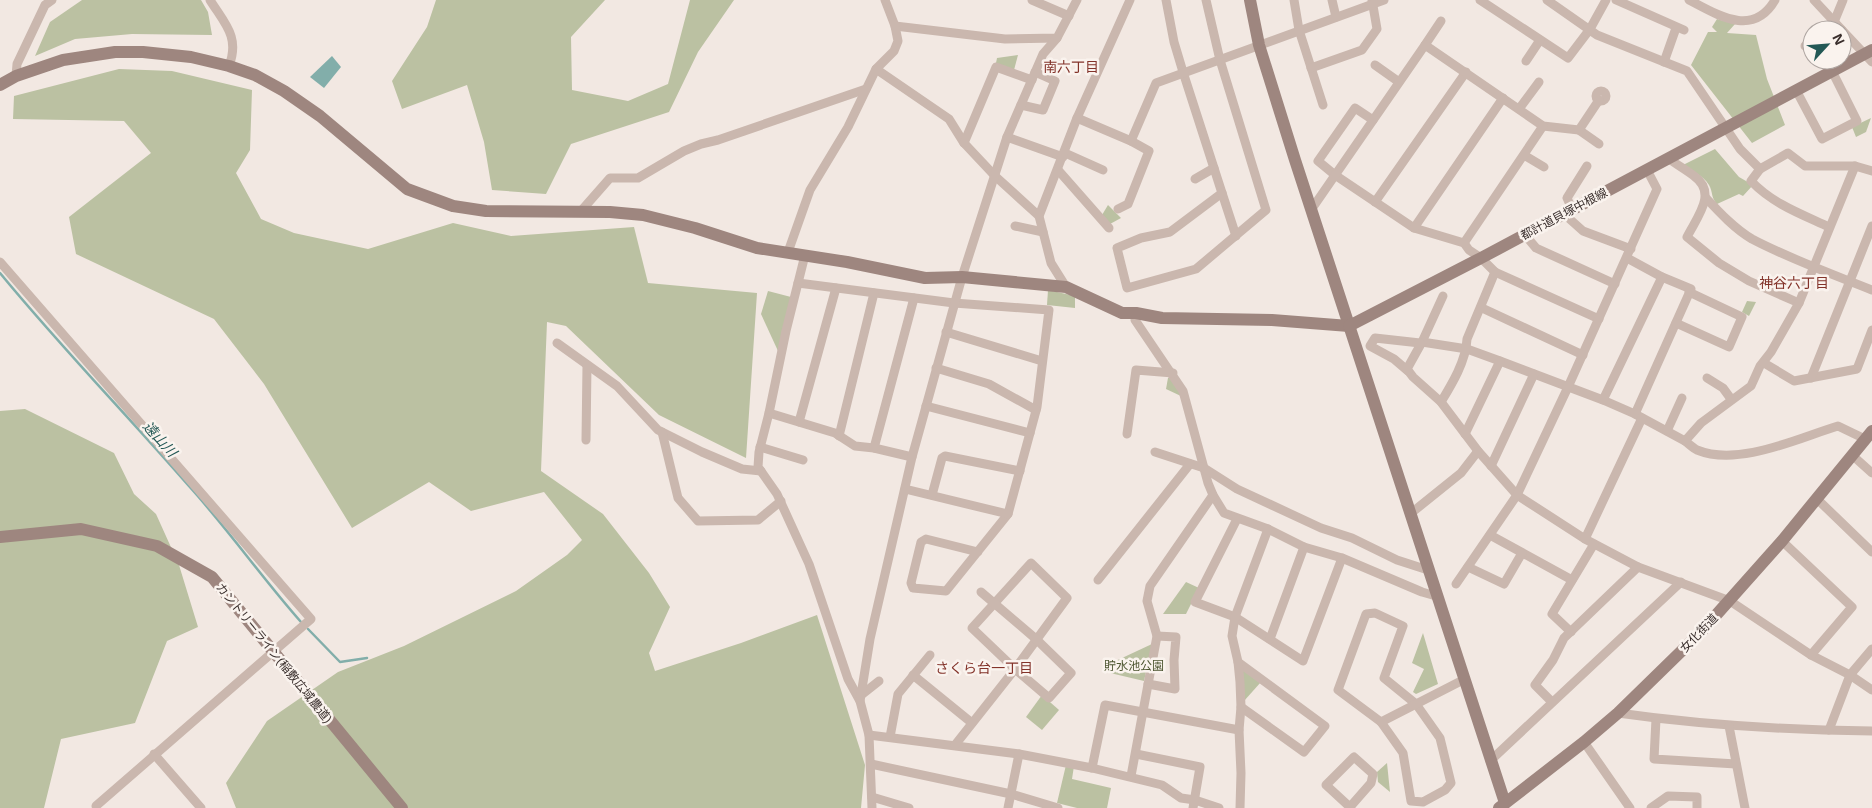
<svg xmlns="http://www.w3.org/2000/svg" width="1872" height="808" font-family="Arial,'Noto Sans JP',sans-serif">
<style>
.green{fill:#bbc1a2}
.water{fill:#82aeaa}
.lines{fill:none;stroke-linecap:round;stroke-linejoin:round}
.stream{stroke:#82aeaa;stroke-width:2.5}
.street{stroke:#cab7ae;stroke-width:9}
.secondary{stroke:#9e867f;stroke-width:12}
.labels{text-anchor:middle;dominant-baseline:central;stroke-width:5;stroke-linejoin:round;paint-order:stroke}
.street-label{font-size:12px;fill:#392e2c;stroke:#faf3ee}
.park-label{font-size:12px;fill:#4d5631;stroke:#faf3ee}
.neighbourhood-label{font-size:14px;fill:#83332a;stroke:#faf3ee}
.water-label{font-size:14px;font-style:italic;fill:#235855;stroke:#faf3ee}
</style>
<rect width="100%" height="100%" fill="#f2e8e2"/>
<g class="green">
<path d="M 82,0 L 201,0 L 208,12 L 212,35 L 132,34 L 75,39 L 35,56 L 50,22 Z"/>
<path d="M 436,0 L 605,0 L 571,37 L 572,90 L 628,101 L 668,84 L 690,0 L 734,0 L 698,52 L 669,112 L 571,144 L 546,194 L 492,190 L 484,142 L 467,85 L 402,109 L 392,81 L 427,27 Z"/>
<path d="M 1717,19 L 1735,24 L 1727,33 L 1756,35 L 1767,79 L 1785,125 L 1752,143 L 1691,65 L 1708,32 L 1717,32 L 1712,27 Z"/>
<path d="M 1018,55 L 1014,70 L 996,63 L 997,58 Z"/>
<path d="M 119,69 L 172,71 L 252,90 L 250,150 L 236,173 L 261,219 L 294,233 L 368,249 L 453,223 L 511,236 L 634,227 L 648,283 L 757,293 L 746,458 L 659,415 L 566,326 L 547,322 L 541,471 L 603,514 L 649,573 L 670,607 L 649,653 L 655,671 L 741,643 L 817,615 L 865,765 L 861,808 L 236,808 L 226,783 L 267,721 L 338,672 L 404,646 L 516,591 L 567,555 L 582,540 L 544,492 L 471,511 L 429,482 L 352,528 L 264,384 L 214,319 L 76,254 L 69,217 L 151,153 L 124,121 L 13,119 L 14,96 Z"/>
<path d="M 1871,118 L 1866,132 L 1856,137 L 1852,127 Z"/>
<path d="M 1715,149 L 1739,177 L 1753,185 L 1743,196 L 1739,194 L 1717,204 C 1711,198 1713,192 1709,185 C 1703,175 1691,170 1681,166 Z"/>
<path d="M 1108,205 L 1121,218 L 1110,224 L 1102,215 Z"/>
<path d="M 1048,290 L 1075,296 L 1075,308 L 1047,305 Z"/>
<path d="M 768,291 L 791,297 L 778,351 L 761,314 Z"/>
<path d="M 1747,301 L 1756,302 L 1749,316 L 1742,312 Z"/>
<path d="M 1173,377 L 1183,397 L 1166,389 L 1168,378 Z"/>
<path d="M 25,409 L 114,453 L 134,494 L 156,514 L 179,565 L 198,627 L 167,641 L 135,723 L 61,739 L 44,808 L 0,808 L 0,411 Z"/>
<path d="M 1186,582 L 1199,588 L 1186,614 L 1163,614 Z"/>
<path d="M 1423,633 L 1438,684 L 1416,694 L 1413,692 L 1424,669 L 1412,663 Z"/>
<path d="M 1152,644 L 1144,681 L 1106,672 L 1107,665 Z"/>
<path d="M 1245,670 L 1261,682 L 1244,701 L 1242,672 Z"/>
<path d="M 1042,695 L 1059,710 L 1042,730 L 1026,717 Z"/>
<path d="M 1387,763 L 1390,792 L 1378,782 L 1377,772 Z"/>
<path d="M 1066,765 L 1074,766 L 1072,779 L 1111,788 L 1107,808 L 1077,808 L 1057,803 Z"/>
</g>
<path class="water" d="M 332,56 L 341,67 L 324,88 L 310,77 Z"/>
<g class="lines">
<g class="stream">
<path d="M 0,273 C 60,346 126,414 188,485 C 228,529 262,578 301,622"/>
<path d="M 308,629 L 340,662 L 367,658"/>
</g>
<g class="street">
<path d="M 210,0 C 225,24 240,37 229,66"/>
<path d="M 1032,0 L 1069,16"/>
<path d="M 1166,0 L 1174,42 L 1183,72 L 1222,193 L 1170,232 L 1141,238 L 1117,248 L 1127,288 L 1196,269 L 1266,210 L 1220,60 L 1206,0"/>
<path d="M 1294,0 L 1299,30 L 1323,105"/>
<path d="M 1332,0 L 1336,17"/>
<path d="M 1480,0 L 1568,58 L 1590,29 L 1606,0"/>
<path d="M 1547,0 L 1597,35 L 1687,71 L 1740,149 L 1760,169"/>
<path d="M 1616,0 L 1684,30"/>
<path d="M 1689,0 C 1718,15 1753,38 1775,0"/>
<path d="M 1814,0 L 1842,30"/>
<path d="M 895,26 L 1005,39 L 1057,38 L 1077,0"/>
<path d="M 1824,30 L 1834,22 L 1843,0"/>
<path d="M 1842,30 L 1872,62"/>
<path d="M 1425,45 L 1441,21"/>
<path d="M 1805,46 L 1812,40"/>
<path d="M 1526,61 L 1540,40"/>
<path d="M 1664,62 L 1676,28"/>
<path d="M 1375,65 L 1399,82"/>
<path d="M 1311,68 L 1362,50 L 1377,29 L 1372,0"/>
<path d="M 876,69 L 949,119 L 964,143 L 995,176 L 1039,216"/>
<path d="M 16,76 L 17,64 L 45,5 L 52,0"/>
<path d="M 1796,90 L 1822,139 L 1857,121 L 1832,71"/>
<circle cx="1601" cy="96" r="5"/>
<path d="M 1021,105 L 1043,110 L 1055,81 L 1035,72"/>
<path d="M 1519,109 L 1539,82"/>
<path d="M 1077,118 L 1131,141"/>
<path d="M 1373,120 L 1355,108 L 1318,161 L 1335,175 L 1414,228 L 1464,243 L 1469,250 L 1481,258 L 1495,272 L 1599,319"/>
<path d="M 1579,130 L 1599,144"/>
<path d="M 1007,137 L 1063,157"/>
<path d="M 964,143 L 996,67 L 1032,80"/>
<path d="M 1065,153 L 1103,170"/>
<path d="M 1524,155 L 1544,167"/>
<path d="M 1668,158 C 1677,165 1685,169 1694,176 C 1718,193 1697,217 1687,237 L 1719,263 L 1749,281 L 1799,303"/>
<path d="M 1855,166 L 1799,303 L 1771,352 L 1760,366 L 1751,386 L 1701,423 L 1685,441 L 1635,414 L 1603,400 L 1500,361 L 1467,349 L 1422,342 L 1407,369 L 1413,377 L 1441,402 L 1478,451 L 1517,495 L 1585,539 L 1638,567 L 1730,601 L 1811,655 L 1850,675 L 1872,690"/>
<path d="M 1058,170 L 1109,228"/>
<path d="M 1195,179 L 1214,168"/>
<path d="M 1222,193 L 1236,236"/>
<path d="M 1706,198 C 1720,213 1735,229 1752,239 C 1790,259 1832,274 1872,290"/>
<path d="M 1375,202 L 1466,72"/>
<path d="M 1118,209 L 1128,204 L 1149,151 L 1131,141 L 1156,83 L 1384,0"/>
<path d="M 1572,209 L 1567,198 L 1587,166"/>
<path d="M 1311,210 L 1425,45 L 1543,126 L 1579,130 L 1599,100"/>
<path d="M 581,211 L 610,178 L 638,178 L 684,151 L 701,144 L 718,140 L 866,89"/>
<path d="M 1564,214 L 1583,231 L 1631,249"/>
<path d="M 1015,226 L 1043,232"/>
<path d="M 1829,227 C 1801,214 1773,204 1751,181 L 1760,169 L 1788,153 L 1805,166 L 1855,166 L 1872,171"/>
<path d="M 1414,228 L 1503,98"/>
<path d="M 1525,235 L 1536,248 L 1615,284"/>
<path d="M 1464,243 L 1543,126"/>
<path d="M 788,252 L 810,190 L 848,127 L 876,69 L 894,51 L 898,41 L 895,26 L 885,0"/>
<path d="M 805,255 L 786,331 L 769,413 L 759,452 L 758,467 L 777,494 L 809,564 L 848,679 L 860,701 L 869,735 L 872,808"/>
<path d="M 1627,258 L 1662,277 L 1691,289 L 1635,414"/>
<path d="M 0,262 L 311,619 L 96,806"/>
<path d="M 798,283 L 954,303 L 1049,310 L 1037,407 L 1008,514 L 946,591 L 913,588 L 911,583 L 921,542 L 926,539 L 978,552"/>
<path d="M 1066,287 L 1051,263 L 1039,216 L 1077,118 L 1130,0"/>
<path d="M 1482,308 L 1583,355"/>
<path d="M 1136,313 L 1135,320 L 1183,391 L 1208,483 L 1213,495 L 1224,513 L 1268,529 L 1304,547 L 1342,558 L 1422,592 L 1436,596"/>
<path d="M 1676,323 L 1729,347 L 1742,317 L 1689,292"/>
<path d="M 946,332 L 1042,361"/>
<path d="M 1422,342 L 1443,296"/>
<path d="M 557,343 L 617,386 L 658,430 L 702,452 L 742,469 L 761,471"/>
<path d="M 1764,363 L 1794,381 L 1857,369 L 1872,330"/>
<path d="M 936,368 L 989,384 L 1036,410"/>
<path d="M 1408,371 L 1394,359 L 1370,346 L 1375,338 L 1420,343"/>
<path d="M 1707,378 L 1723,388 L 1731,399"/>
<path d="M 1811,378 L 1872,226"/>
<path d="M 1603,400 L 1662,277"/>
<path d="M 1441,402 C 1452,384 1466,361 1467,339 L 1495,272"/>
<path d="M 926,406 L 1030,433"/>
<path d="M 769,413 L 835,433 L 855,446 L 874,448 L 912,457"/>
<path d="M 799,422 L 836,288"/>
<path d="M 1667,431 L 1682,398"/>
<path d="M 662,432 L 678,498 L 698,521 L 758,520 L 781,501"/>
<path d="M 1127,434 L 1136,370 L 1173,373"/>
<path d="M 1465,434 L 1500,361"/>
<path d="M 839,436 L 874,293"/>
<path d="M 586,440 L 587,365"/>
<path d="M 1685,441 C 1689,444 1693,448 1697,450 C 1739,467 1798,438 1838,426 L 1865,439"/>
<path d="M 760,447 L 803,460"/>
<path d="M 874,448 L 914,298"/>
<path d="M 1155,452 L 1204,468 L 1237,489 L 1321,528 L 1352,538 L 1397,560 L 1428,570"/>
<path d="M 1852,455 L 1872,473"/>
<path d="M 1491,466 L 1534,374"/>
<path d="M 905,489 L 1008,514"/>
<path d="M 932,495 L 942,458 L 945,456 L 1020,471"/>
<path d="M 1816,498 L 1872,552"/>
<path d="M 1410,514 L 1461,473 L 1478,451"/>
<path d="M 1237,519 L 1195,602 L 1235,617 L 1303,661 L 1342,558"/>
<path d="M 1490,535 L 1572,580"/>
<path d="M 1585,539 L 1642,418"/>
<path d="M 1782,541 L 1852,607 L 1811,655"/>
<path d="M 1031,563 L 1067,598 L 1015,669 L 972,628 Z"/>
<path d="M 1468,567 L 1504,584 L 1522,553"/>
<path d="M 1098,580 L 1190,464"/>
<path d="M 1456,584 L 1517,495 L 1568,387 L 1657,189 L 1647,170"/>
<path d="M 1375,613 L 1403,626 L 1384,678 L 1416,704 L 1440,738 L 1451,783 L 1445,790 L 1423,802 L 1411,801 L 1403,753 L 1381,722 L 1338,690 L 1366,614 Z"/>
<path d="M 1571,632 L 1552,614 L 1594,544"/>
<path d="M 1270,639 L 1304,547"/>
<path d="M 1238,662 L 1325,726 L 1304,752 L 1241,707"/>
<path d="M 913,675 L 972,723"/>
<path d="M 1148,684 L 1175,689 L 1174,660 L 1176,637 L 1157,636"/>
<path d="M 860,696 L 879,681"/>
<path d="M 860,701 L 870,639 L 912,457 L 962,277 L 1007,137 L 1043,54 L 1057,38"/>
<path d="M 1552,702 L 1535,685 L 1553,660 L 1564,638 L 1638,567"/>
<path d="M 1618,713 C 1702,725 1787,730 1872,731"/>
<path d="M 1656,719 L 1654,759 L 1736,764"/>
<path d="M 1381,722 L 1463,680"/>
<path d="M 1729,726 L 1745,808"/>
<path d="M 1829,730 L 1850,675 L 1872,649"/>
<path d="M 869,735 L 1019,754 L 1092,768 L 1162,785 L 1181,798 L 1195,800 L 1219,808"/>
<path d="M 890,737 L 898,694 L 930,655"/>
<path d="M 1584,742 L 1630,808"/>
<path d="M 955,745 L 1015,669 L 1049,698 L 1071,673 L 1036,639 L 981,592"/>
<path d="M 154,754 L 201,808"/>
<path d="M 1136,754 L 1200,767 L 1193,808"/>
<path d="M 1490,761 L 1681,582"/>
<path d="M 871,764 L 1011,794 L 1058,808"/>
<path d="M 1092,768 L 1105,705 L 1239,730"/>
<path d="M 1131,776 L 1157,636 L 1147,601 L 1150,586 L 1213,495"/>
<path d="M 872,797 L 909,808"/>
<path d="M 1350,807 L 1371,783 L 1373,774 L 1354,757 L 1326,785 L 1351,808"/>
<path d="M 1008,808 L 1019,754"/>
<path d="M 1240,808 L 1241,773 L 1239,730 L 1241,707 L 1240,682 L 1238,662 L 1232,636 L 1235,617 L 1268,529"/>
<path d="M 1651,808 L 1668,796 L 1697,797 L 1697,808"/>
</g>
<g class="secondary">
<path d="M 1250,0 L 1259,45 L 1295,160 L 1505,803"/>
<path d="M 0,85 L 16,76 L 63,60 L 115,52 L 143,52 L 191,57 L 229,66 L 255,75 L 284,91 L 320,116 L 407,189 L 453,206 L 486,211 L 610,212 L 643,215 L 695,228 L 757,248 L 847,262 L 925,278 L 962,277 L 1066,287 L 1122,313 L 1136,313 L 1162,318 L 1272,320 L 1349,326"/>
<path d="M 1349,326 L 1481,258 L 1872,50"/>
<path d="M 0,537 L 81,529 L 157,546 L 212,577 L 402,808"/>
<path d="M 1499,808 L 1584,742 L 1618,713 L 1701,632 L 1782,541 L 1872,431"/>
</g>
</g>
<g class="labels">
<g class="street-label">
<text transform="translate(1564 214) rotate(-28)">都計道貝塚中根線</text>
<text transform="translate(1699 633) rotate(-46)">女化街道</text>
<text transform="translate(274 653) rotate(51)">カントリーライン(稲敷広域農道)</text>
</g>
<g class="park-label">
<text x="1134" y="666">貯水池公園</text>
</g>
<g class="neighbourhood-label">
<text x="1071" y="67">南六丁目</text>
<text x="1794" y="283">神谷六丁目</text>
<text x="984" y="668">さくら台一丁目</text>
</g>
<g class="water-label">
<text transform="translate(160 439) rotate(48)">遠山川</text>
</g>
</g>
<g transform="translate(1827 45) rotate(64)"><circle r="24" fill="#faf3ee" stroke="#ada4a0"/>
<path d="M0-4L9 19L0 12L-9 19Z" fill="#235855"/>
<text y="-8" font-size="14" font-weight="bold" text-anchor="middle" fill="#392e2c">N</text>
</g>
</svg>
